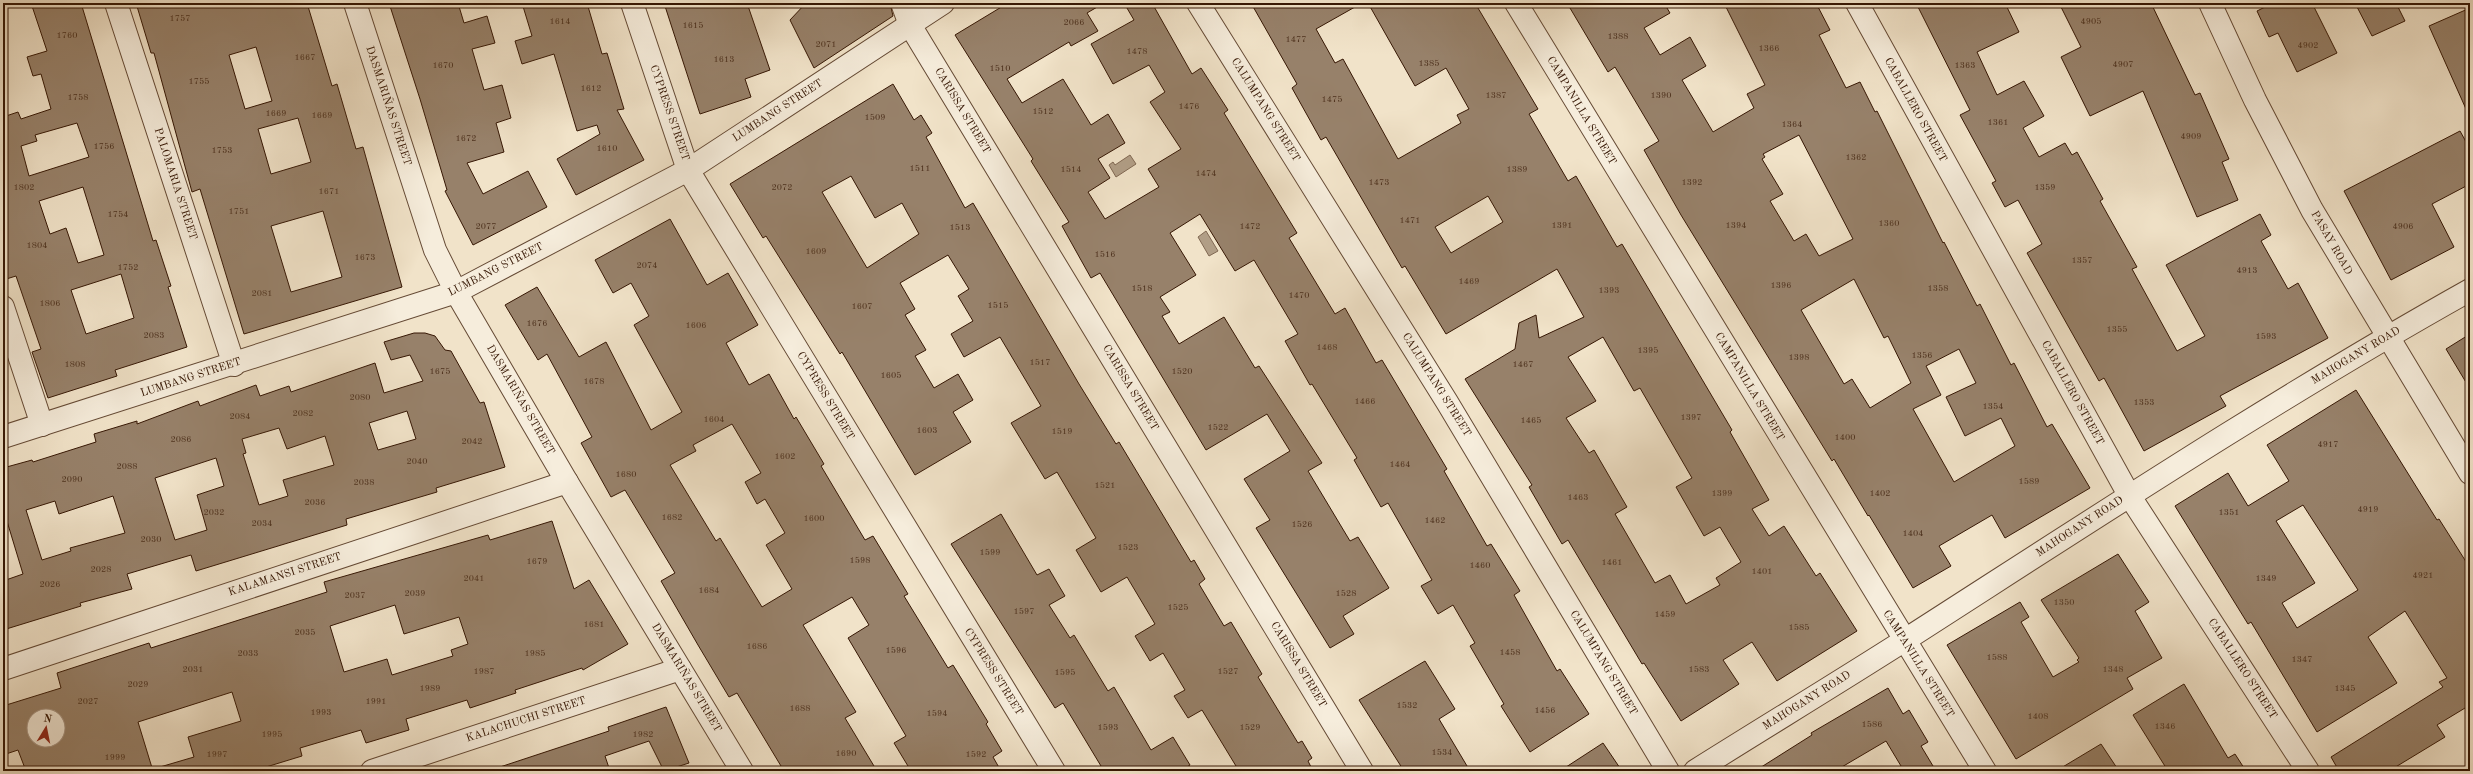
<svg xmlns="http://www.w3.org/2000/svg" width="2473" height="774" font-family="'Old Standard TT',serif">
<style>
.water{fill:#b19e86;stroke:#806852}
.building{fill:#97816a;stroke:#361704;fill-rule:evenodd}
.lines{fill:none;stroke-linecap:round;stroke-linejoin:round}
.minor-casing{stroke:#654a35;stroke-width:24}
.minor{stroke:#f6eddc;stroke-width:22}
.labels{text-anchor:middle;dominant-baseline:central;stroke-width:3;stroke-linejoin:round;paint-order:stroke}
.number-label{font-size:9px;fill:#4e321e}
.street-label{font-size:11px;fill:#361704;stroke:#f6eddc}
</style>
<rect width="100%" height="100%" fill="#f1e3c9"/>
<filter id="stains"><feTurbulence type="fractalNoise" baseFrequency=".005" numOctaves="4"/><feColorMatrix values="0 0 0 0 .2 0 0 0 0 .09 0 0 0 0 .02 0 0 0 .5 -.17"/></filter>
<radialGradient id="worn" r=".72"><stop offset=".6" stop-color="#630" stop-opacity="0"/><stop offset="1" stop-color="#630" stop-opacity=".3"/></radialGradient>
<g class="water">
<path d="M 1130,155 L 1136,164 L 1116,177 L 1109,165 L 1113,162 L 1115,165 Z"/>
<path d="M 1206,231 L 1218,251 L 1209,256 L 1198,237 Z"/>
</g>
<g class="building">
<path d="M 31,3 L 81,3 L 153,241 L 156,240 L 171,286 L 168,287 L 187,347 L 115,370 L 117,376 L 48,398 L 32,352 L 41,349 L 16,276 L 3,280 L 3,117 L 18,112 L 21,119 L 51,109 L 41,74 L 33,76 L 27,57 L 47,51 ZM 77,123 L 89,157 L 29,176 L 21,146 L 37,141 L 35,135 ZM 83,187 L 104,255 L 78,263 L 66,228 L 50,234 L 39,201 ZM 121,274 L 134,318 L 86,334 L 71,290 Z"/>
<path d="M 136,3 L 307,3 L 332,86 L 337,84 L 356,149 L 363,147 L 402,287 L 244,334 L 200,189 L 192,192 L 154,53 L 151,53 ZM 256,47 L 272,101 L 245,109 L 229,55 ZM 298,118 L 311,162 L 271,174 L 258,129 ZM 323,211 L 342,277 L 291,292 L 271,226 Z"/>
<path d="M 389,3 L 458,3 L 464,23 L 487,16 L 495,43 L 472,49 L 484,90 L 502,85 L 511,118 L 496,123 L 504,152 L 467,163 L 483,194 L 528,171 L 547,207 L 473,245 L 445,191 L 447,190 L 420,99 Z"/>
<path d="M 522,3 L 587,3 L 602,54 L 607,53 L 624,109 L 617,110 L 644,160 L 576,195 L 557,159 L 600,134 L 597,125 L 577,131 L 554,54 L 522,64 L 515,41 L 532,36 Z"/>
<path d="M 664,3 L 747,3 L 770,70 L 745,79 L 751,97 L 700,114 Z"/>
<path d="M 806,3 L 890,3 L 893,16 L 814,68 L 790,20 Z"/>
<path d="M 1008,3 L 1104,3 L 1087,13 L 1098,31 L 1071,46 L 1069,42 L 1007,79 L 1022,103 L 1063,79 L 1091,125 L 1108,114 L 1125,143 L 1098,159 L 1110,178 L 1088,192 L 1105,219 L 1159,187 L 1148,169 L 1181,149 L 1150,102 L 1165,92 L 1149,65 L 1113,84 L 1091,44 L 1134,20 L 1124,3 L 1152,3 L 1192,74 L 1201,68 L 1228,110 L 1224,113 L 1297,233 L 1289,238 L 1335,314 L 1345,308 L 1376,363 L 1382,360 L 1447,469 L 1444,471 L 1487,546 L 1491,544 L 1520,591 L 1514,595 L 1557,671 L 1560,669 L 1589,714 L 1530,752 L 1501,706 L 1504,704 L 1470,646 L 1475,643 L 1453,605 L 1438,614 L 1421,586 L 1432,580 L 1388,503 L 1381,507 L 1354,460 L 1357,458 L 1312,384 L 1310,385 L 1285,341 L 1298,334 L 1254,260 L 1235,271 L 1200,214 L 1170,233 L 1196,275 L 1160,297 L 1170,312 L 1162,316 L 1179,344 L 1224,317 L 1255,368 L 1259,366 L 1322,463 L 1308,471 L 1350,541 L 1358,537 L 1389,588 L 1343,616 L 1354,634 L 1330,648 L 1256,528 L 1270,520 L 1244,479 L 1290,451 L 1267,414 L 1206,450 L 1100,273 L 1091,278 L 1062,226 L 1069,222 L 1031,161 L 1033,159 L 955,35 Z"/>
<path d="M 1251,3 L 1362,3 L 1316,29 L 1335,63 L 1343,59 L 1398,159 L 1461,123 L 1457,115 L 1469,109 L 1446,68 L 1415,86 L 1368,3 L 1475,3 L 1538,109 L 1529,114 L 1568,181 L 1576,176 L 1617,247 L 1622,244 L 1732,430 L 1730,432 L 1769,500 L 1752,509 L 1769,536 L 1784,526 L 1816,576 L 1820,573 L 1857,631 L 1777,681 L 1752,642 L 1723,660 L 1739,684 L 1681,721 L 1644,663 L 1642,664 L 1568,540 L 1562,544 L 1529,487 L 1532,485 L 1465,379 L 1515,349 L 1519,323 L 1536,315 L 1539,338 L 1584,317 L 1557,269 L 1446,334 L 1405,266 L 1402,268 L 1326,137 L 1321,140 L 1292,88 L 1297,84 ZM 1488,196 L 1503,222 L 1451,253 L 1435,227 ZM 1603,337 L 1634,391 L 1640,388 L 1692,478 L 1676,487 L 1704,536 L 1720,527 L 1741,562 L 1716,578 L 1720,585 L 1686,604 L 1670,575 L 1655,583 L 1615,514 L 1627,507 L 1594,450 L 1589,453 L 1566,418 L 1596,401 L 1568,357 Z"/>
<path d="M 1567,3 L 1664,3 L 1670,13 L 1644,28 L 1660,55 L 1690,37 L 1706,66 L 1682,80 L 1713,132 L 1754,108 L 1747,94 L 1765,85 L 1724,3 L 1816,3 L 1830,30 L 1819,35 L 1846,88 L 1860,82 L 1875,112 L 1877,111 L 1943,243 L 1944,242 L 1977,306 L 1980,304 L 2011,365 L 2014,363 L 2047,427 L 2052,424 L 2090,488 L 2005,538 L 1992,515 L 1939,546 L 1951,566 L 1913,588 L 1869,515 L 1868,516 L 1834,459 L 1832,461 L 1681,215 L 1644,150 L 1659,141 L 1615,67 L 1608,72 ZM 1799,135 L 1853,239 L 1819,256 L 1806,234 L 1794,241 L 1770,201 L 1783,194 L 1762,159 L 1765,157 L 1763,154 ZM 1854,279 L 1884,338 L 1888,336 L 1911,383 L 1870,408 L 1852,379 L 1844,384 L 1801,310 ZM 1959,349 L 1976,383 L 1946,397 L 1965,436 L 2001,418 L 2015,446 L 1954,482 L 1913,409 L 1941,395 L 1926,366 Z"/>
<path d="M 1916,3 L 2005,3 L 2019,32 L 1977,52 L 1997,95 L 2024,81 L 2044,116 L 2023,128 L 2039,157 L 2065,143 L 2072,155 L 2077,152 L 2103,199 L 2100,201 L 2137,267 L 2132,269 L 2177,351 L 2205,336 L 2166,265 L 2260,214 L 2271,235 L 2261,241 L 2288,289 L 2298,283 L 2328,338 L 2220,396 L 2226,406 L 2144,451 L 2104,378 L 2099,381 L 2027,253 L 2042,244 L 2018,200 L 2005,207 L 1992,183 L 1996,181 L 1960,115 L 1970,110 Z"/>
<path d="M 2059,3 L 2151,3 L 2195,95 L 2200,93 L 2229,159 L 2222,162 L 2238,200 L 2197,217 L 2143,91 L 2090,116 L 2061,57 L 2081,47 Z"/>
<path d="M 2263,3 L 2312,3 L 2337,53 L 2297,72 L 2278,33 L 2269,37 L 2257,11 L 2265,7 Z"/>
<path d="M 2355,3 L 2396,3 L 2405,21 L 2372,36 Z"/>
<path d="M 2470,8 L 2470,118 L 2429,26 Z"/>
<path d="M 893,84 L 914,120 L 921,115 L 932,133 L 926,137 L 965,208 L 973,203 L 1079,384 L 1116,444 L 1119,442 L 1191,562 L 1194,560 L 1205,579 L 1199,584 L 1224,626 L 1231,622 L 1262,674 L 1258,677 L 1298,743 L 1302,741 L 1312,758 L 1308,761 L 1313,771 L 1239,771 L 1202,710 L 1188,718 L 1174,696 L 1185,690 L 1163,653 L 1150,661 L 1135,636 L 1155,624 L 1127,577 L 1101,592 L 1076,550 L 1096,538 L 1057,472 L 1045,479 L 1011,423 L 1041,406 L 1000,337 L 964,357 L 951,334 L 973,321 L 958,296 L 969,289 L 948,255 L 900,283 L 915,309 L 905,315 L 926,350 L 915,356 L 934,388 L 958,374 L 973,400 L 953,412 L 971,442 L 915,475 L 842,352 L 840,354 L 766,236 L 763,238 L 730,184 ZM 851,176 L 875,218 L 902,203 L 919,234 L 867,268 L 822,192 Z"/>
<path d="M 2460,131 L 2470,149 L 2470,184 L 2432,204 L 2454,247 L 2391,280 L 2344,191 Z"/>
<path d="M 670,219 L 707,285 L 728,273 L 758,325 L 726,343 L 749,385 L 769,374 L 794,419 L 796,417 L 824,464 L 821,466 L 865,540 L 873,536 L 908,594 L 904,596 L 948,668 L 953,665 L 988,722 L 986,724 L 1002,751 L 993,757 L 1001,771 L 911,771 L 894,743 L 906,736 L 848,638 L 869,625 L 852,597 L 803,625 L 856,712 L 845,718 L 877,771 L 784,771 L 737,693 L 729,697 L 698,645 L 661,581 L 675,573 L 625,490 L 611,497 L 581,443 L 592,437 L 547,354 L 538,360 L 505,305 L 537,287 L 579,357 L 606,342 L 651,430 L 682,412 L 634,325 L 649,316 L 631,283 L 613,293 L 595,260 ZM 732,424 L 761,473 L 745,482 L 757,504 L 765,499 L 785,533 L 766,545 L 792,589 L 762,607 L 720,538 L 716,541 L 670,465 L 696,451 L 693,445 Z"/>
<path d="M 414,333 L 425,333 L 435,336 L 445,350 L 451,351 L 480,403 L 484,402 L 505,467 L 436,488 L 437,492 L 346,519 L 347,525 L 196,571 L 191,555 L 127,574 L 132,589 L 80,603 L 81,606 L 3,630 L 3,581 L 23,574 L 3,508 L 3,468 L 32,460 L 33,462 L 96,442 L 94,434 L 137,421 L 137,424 L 198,401 L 200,406 L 256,385 L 260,396 L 289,386 L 291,392 L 375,363 L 384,393 L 423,381 L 410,355 L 391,360 L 384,342 ZM 407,411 L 416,439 L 378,450 L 369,423 ZM 279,428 L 287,449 L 325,436 L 334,465 L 283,480 L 288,496 L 259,505 L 243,454 L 246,453 L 242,439 ZM 216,458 L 224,486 L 197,495 L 207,530 L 175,540 L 155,478 ZM 113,496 L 125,533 L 70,548 L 71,551 L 42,560 L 26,510 L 55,501 L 59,514 Z"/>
<path d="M 2470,334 L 2470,389 L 2446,349 Z"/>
<path d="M 2356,390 L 2437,520 L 2439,519 L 2470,568 L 2470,705 L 2437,725 L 2445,737 L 2389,771 L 2339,771 L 2331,757 L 2443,687 L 2439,682 L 2447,678 L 2405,611 L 2368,637 L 2397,683 L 2317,732 L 2251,622 L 2248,624 L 2175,506 L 2228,473 L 2248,506 L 2289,481 L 2267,445 ZM 2303,505 L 2358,590 L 2297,628 L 2282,603 L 2315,583 L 2276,521 Z"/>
<path d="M 1001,514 L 1037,575 L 1049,569 L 1065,596 L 1049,605 L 1070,638 L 1074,635 L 1108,691 L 1114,687 L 1151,750 L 1173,737 L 1190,765 L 1181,771 L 1104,771 L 1063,703 L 1055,708 L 951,544 Z"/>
<path d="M 552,521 L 574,589 L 589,580 L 628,644 L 583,670 L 582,668 L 515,690 L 516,693 L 470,708 L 467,700 L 406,719 L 409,730 L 366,743 L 361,730 L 300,748 L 302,756 L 253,771 L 161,771 L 160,767 L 194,757 L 188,737 L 241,721 L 232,692 L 138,722 L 153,771 L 26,771 L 18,750 L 3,755 L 3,706 L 61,688 L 57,673 L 149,643 L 151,648 L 327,592 L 324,582 L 488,535 L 490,540 ZM 395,605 L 404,634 L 459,617 L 468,644 L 451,650 L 453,656 L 392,675 L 387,659 L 344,672 L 330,626 ZM 34,716 L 58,716 L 58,740 L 34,740 Z"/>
<path d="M 2118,554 L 2149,602 L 2135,611 L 2162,658 L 2127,678 L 2133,689 L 2016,759 L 1947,645 L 2020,602 L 2029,617 L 2021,622 L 2053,677 L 2079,662 L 2077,660 L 2079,658 L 2041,600 Z"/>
<path d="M 1425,661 L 1455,709 L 1439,719 L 1470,771 L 1404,771 L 1359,700 Z"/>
<path d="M 2184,684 L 2228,758 L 2235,754 L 2246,771 L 2168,771 L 2133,715 Z"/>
<path d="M 1888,688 L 1903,714 L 1909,710 L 1928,742 L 1921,746 L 1936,771 L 1904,771 L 1886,741 L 1835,771 L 1755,771 L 1812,735 L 1811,733 Z"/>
<path d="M 666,707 L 689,763 L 664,771 L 649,741 L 605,756 L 610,771 L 501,771 L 500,767 L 609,731 L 608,727 Z"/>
<path d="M 1603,743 L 1622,771 L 1560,771 Z"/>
<path d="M 2101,744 L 2119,771 L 2056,771 Z"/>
</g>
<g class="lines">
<g class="minor-casing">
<g id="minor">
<path d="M 116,3 L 234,365"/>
<path d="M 355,3 L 435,250 L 456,292 L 567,482 L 742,771"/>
<path d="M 632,3 L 688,170 L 1054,771"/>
<path d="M 902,3 L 910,25 L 1362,771"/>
<path d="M 1198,3 L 1447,402 L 1668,771"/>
<path d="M 1516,3 L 1985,771"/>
<path d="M 1857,3 L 2129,495 L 2308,771"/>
<path d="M 2210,3 L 2255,100 L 2312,210 L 2470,473"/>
<path d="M 3,307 L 42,425"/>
<path d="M 3,437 L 456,292 L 688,170 L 943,3"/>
<path d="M 3,669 L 567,482"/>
<path d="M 372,771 L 680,669"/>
<path d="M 1695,771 C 1765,727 1836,684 1905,640 C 2092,520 2277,398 2470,290"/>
</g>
</g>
<use href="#minor" class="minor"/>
</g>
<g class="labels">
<g class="number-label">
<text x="180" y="18">1757</text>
<text x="560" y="21">1614</text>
<text x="2091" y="21">4905</text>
<text x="1074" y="22">2066</text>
<text x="693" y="25">1615</text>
<text x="67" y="35">1760</text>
<text x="1618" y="36">1388</text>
<text x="1296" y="39">1477</text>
<text x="826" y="44">2071</text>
<text x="2308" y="45">4902</text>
<text x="1769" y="48">1366</text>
<text x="1137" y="51">1478</text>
<text x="305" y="57">1667</text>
<text x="724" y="59">1613</text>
<text x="1429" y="63">1385</text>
<text x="2123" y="64">4907</text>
<text x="443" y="65">1670</text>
<text x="1965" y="65">1363</text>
<text x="1000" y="68">1510</text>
<text x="199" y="81">1755</text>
<text x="591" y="88">1612</text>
<text x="1496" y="95">1387</text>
<text x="1661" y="95">1390</text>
<text x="78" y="97">1758</text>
<text x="1332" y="99">1475</text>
<text x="1189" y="106">1476</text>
<text x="1043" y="111">1512</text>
<text x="276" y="113">1669</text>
<text x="322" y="115">1669</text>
<text x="875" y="117">1509</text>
<text x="1998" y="122">1361</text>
<text x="1792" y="124">1364</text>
<text x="2191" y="136">4909</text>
<text x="466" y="138">1672</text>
<text x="104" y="146">1756</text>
<text x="607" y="148">1610</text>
<text x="222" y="150">1753</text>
<text x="1856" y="157">1362</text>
<text x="920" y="168">1511</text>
<text x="1071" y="169">1514</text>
<text x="1517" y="169">1389</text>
<text x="1206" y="173">1474</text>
<text x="1379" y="182">1473</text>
<text x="1692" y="182">1392</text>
<text x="24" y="187">1802</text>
<text x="782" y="187">2072</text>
<text x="2045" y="187">1359</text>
<text x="329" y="191">1671</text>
<text x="239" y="211">1751</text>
<text x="118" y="214">1754</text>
<text x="1410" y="220">1471</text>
<text x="1889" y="223">1360</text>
<text x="1562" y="225">1391</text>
<text x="1736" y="225">1394</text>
<text x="486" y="226">2077</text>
<text x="1250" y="226">1472</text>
<text x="2403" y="226">4906</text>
<text x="960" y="227">1513</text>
<text x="37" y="245">1804</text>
<text x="816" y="251">1609</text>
<text x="1105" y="254">1516</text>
<text x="365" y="257">1673</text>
<text x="2082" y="260">1357</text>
<text x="647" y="265">2074</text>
<text x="128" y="267">1752</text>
<text x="2247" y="270">4913</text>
<text x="1469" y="281">1469</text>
<text x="1781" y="285">1396</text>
<text x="1142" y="288">1518</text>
<text x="1938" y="288">1358</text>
<text x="1609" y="290">1393</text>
<text x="262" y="293">2081</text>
<text x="1299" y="295">1470</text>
<text x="50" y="303">1806</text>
<text x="998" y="305">1515</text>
<text x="862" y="306">1607</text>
<text x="537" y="323">1676</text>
<text x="696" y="325">1606</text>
<text x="2117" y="329">1355</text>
<text x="154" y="335">2083</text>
<text x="2266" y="336">1593</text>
<text x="1327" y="347">1468</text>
<text x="1648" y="350">1395</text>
<text x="1922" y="355">1356</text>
<text x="1799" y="357">1398</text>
<text x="1040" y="362">1517</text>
<text x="75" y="364">1808</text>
<text x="1523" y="364">1467</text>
<text x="440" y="371">1675</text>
<text x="1182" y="371">1520</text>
<text x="891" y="375">1605</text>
<text x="594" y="381">1678</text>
<text x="360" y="397">2080</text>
<text x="1365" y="401">1466</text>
<text x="2144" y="402">1353</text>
<text x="1993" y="406">1354</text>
<text x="303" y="413">2082</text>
<text x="240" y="416">2084</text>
<text x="1691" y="417">1397</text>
<text x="714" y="419">1604</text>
<text x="1531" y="420">1465</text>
<text x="1218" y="427">1522</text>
<text x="927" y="430">1603</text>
<text x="1062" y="431">1519</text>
<text x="1845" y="437">1400</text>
<text x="181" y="439">2086</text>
<text x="472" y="441">2042</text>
<text x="2328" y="444">4917</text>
<text x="785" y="456">1602</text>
<text x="417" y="461">2040</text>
<text x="1400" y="464">1464</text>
<text x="127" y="466">2088</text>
<text x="626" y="474">1680</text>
<text x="72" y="479">2090</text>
<text x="2029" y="481">1589</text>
<text x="364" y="482">2038</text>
<text x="1105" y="485">1521</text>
<text x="1722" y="493">1399</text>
<text x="1880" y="493">1402</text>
<text x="1578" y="497">1463</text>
<text x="315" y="502">2036</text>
<text x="2368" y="509">4919</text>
<text x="214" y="512">2032</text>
<text x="2229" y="512">1351</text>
<text x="672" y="517">1682</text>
<text x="814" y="518">1600</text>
<text x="1435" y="520">1462</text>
<text x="262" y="523">2034</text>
<text x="1302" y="524">1526</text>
<text x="1913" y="533">1404</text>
<text x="151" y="539">2030</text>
<text x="1128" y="547">1523</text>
<text x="990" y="552">1599</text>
<text x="860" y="560">1598</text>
<text x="537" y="561">1679</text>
<text x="1612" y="562">1461</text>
<text x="1480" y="565">1460</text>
<text x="101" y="569">2028</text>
<text x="1762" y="571">1401</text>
<text x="2423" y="575">4921</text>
<text x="474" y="578">2041</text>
<text x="2266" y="578">1349</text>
<text x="50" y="584">2026</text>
<text x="709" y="590">1684</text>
<text x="415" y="593">2039</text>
<text x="1346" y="593">1528</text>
<text x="355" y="595">2037</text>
<text x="2064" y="602">1350</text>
<text x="1178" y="607">1525</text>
<text x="1024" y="611">1597</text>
<text x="1665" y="614">1459</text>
<text x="594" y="624">1681</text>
<text x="1799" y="627">1585</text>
<text x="305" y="632">2035</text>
<text x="757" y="646">1686</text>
<text x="896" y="650">1596</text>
<text x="1510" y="652">1458</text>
<text x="248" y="653">2033</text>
<text x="535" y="653">1985</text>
<text x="1997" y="657">1588</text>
<text x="2302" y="659">1347</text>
<text x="193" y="669">2031</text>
<text x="1699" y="669">1583</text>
<text x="2113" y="669">1348</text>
<text x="484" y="671">1987</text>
<text x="1228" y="671">1527</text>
<text x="1065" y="672">1595</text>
<text x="138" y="684">2029</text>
<text x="430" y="688">1989</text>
<text x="2345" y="688">1345</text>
<text x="88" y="701">2027</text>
<text x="376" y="701">1991</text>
<text x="1407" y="705">1532</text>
<text x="800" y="708">1688</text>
<text x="1545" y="710">1456</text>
<text x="321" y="712">1993</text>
<text x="937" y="713">1594</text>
<text x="2038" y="716">1408</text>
<text x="1872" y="724">1586</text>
<text x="2165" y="726">1346</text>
<text x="1108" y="727">1593</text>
<text x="1250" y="727">1529</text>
<text x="272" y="734">1995</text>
<text x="643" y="734">1982</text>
<text x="1442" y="752">1534</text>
<text x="846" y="753">1690</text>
<text x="217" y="754">1997</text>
<text x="976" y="754">1592</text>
<text x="115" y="757">1999</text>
</g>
<g class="street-label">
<text transform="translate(388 106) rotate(72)">DASMARIÑAS STREET</text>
<text transform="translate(1265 110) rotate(58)">CALUMPANG STREET</text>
<text transform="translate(1915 110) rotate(61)">CABALLERO STREET</text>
<text transform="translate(778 111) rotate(-33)">LUMBANG STREET</text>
<text transform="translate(962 111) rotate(59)">CARISSA STREET</text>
<text transform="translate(1581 111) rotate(59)">CAMPANILLA STREET</text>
<text transform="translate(669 113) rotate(71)">CYPRESS STREET</text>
<text transform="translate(175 184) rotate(72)">PALOMARIA STREET</text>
<text transform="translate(2331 243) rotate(60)">PASAY ROAD</text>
<text transform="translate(496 270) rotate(-27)">LUMBANG STREET</text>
<text transform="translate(2356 356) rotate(-31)">MAHOGANY ROAD</text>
<text transform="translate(191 378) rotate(-18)">LUMBANG STREET</text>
<text transform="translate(1436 385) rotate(58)">CALUMPANG STREET</text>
<text transform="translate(1749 387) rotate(59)">CAMPANILLA STREET</text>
<text transform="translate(1130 388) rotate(59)">CARISSA STREET</text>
<text transform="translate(2072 393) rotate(61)">CABALLERO STREET</text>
<text transform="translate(825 396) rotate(59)">CYPRESS STREET</text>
<text transform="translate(520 400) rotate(60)">DASMARIÑAS STREET</text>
<text transform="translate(2080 527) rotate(-33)">MAHOGANY ROAD</text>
<text transform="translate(285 575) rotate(-18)">KALAMANSI STREET</text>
<text transform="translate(1603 663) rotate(59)">CALUMPANG STREET</text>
<text transform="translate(1918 664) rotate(58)">CAMPANILLA STREET</text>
<text transform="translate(1298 665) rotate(59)">CARISSA STREET</text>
<text transform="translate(2242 669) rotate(57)">CABALLERO STREET</text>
<text transform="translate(993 672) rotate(58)">CYPRESS STREET</text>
<text transform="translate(686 678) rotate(59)">DASMARIÑAS STREET</text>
<text transform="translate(1807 701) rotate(-32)">MAHOGANY ROAD</text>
<text transform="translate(526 720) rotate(-18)">KALACHUCHI STREET</text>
</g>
</g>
<rect width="2473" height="774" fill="none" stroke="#f1e3c9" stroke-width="16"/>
<rect x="4" y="4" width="2465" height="766" fill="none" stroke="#361704" stroke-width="2"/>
<rect x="8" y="8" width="2457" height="758" fill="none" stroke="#361704"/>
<g transform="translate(46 728) rotate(10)"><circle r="19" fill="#f6eddc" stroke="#a99786"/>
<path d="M0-3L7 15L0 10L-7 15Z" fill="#8f2418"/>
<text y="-6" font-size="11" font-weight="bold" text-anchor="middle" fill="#361704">N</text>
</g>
<rect width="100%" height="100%" filter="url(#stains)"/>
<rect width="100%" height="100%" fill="url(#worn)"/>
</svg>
